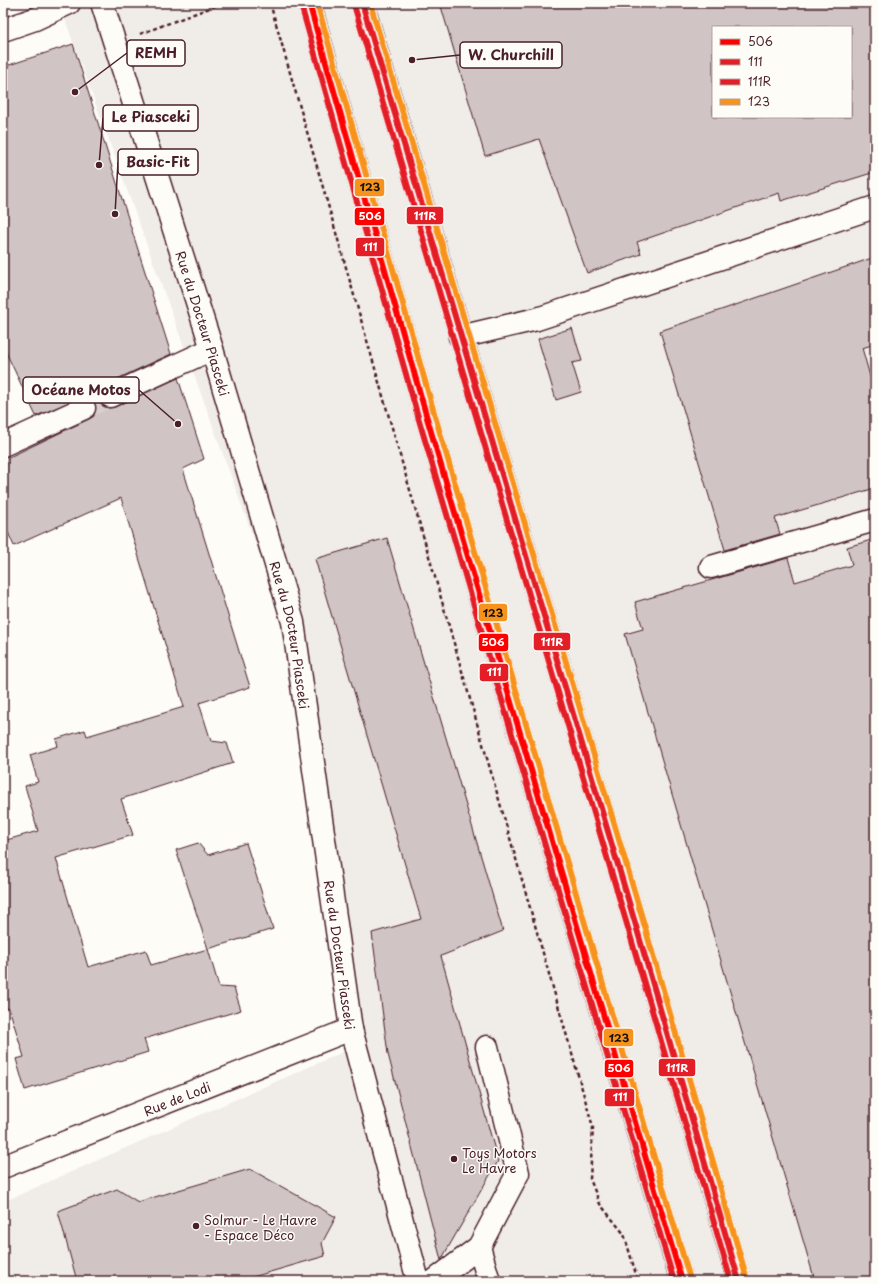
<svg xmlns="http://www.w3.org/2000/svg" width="878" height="1284" font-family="'Playpen Sans',sans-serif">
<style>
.built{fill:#f0ece8;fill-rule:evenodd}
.building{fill:#d0c5c4;stroke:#4a1f2b;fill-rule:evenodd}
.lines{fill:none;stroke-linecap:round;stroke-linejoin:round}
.minor-tunnel{stroke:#d9d0ce;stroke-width:22;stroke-dasharray:22 11;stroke-linecap:butt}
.minor-casing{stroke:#4a1f2b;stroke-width:25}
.major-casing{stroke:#4a1f2b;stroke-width:25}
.path{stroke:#4a1f2b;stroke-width:2.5;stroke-dasharray:4 3;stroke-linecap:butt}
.minor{stroke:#fdfcf7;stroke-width:22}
.major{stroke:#fdfcf7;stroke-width:22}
.bus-1-casing{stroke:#fdfcf7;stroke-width:9}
.bus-2-casing{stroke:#fdfcf7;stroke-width:9}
.bus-3-casing{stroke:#fdfcf7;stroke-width:9}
.bus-4-casing{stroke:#fdfcf7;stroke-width:9}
.bus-1{stroke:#f00;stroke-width:6}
.bus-2{stroke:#e31e27;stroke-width:6}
.bus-3{stroke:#e31e27;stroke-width:6}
.bus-4{stroke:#f7931d;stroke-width:6}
.poi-dot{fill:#4a1f2b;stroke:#fdfcf7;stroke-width:1.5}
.labels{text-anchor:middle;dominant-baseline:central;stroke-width:3;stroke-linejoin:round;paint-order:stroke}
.street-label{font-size:13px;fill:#4a1f2b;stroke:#fdfcf7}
.poi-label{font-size:13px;fill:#4a1f2b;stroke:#fdfcf7;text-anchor:start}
.leader{fill:none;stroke:#4a1f2b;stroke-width:1.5}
.callout-dot{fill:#4a1f2b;stroke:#fdfcf7;stroke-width:1.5}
.callout{fill:#fdfcf7;stroke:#4a1f2b;stroke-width:1.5}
.callout-label{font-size:14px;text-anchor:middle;font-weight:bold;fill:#4a1f2b}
.line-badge{stroke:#fdfcf7;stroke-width:1.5}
.badge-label{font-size:11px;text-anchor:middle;font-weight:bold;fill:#fff}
.pale-badge-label{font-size:11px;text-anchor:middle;font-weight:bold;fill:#111}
</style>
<rect width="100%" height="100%" fill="#fdfcf7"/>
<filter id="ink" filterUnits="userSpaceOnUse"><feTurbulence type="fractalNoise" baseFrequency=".025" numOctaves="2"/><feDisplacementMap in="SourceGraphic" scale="8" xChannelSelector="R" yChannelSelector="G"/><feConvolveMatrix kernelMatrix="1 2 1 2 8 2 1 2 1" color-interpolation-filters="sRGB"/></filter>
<g filter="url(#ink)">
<path class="built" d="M 59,3 L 875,3 L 875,1281 L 3,1281 L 3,1202 L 343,1052 L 287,630 ZM 713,27 L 851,27 L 851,117 L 713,117 Z"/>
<g class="building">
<path d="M 440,3 L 875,3 L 875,172 L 781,201 L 779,193 L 637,242 L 641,254 L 587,273 L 539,139 L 485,156 ZM 713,27 L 851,27 L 851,117 L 713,117 Z"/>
<path d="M 73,44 L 171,354 L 104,385 L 100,389 L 98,394 L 99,401 L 103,406 L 108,408 L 115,407 L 178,378 L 204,459 L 183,469 L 250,687 L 199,703 L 211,741 L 227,743 L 233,763 L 121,799 L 133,835 L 56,858 L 88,967 L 146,950 L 151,965 L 208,949 L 219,987 L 234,988 L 241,1010 L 144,1039 L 148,1052 L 25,1090 L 16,1059 L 24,1057 L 9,1008 L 3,1010 L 3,841 L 38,831 L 25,786 L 38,782 L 30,755 L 58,746 L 56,739 L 85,730 L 87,736 L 184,707 L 121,498 L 14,546 L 3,521 L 3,460 L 89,419 L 94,416 L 96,410 L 95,403 L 92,398 L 85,396 L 36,416 L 3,346 L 3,67 Z"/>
<path d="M 875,257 L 875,344 L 862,348 L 875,394 L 875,488 L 775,518 L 780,534 L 725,550 L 660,331 Z"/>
<path d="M 572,328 L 582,361 L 572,363 L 581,392 L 556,400 L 538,339 Z"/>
<path d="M 387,538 L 503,931 L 441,956 L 498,1161 L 441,1260 L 388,1054 L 372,933 L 421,919 L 315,559 Z"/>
<path d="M 875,539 L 875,1281 L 815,1281 L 625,634 L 643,629 L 635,602 L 788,558 L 795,582 L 852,565 L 847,547 Z"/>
<path d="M 198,843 L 208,855 L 246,843 L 273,929 L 208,949 L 176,850 Z"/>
<path d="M 250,1169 L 336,1217 L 322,1243 L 325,1256 L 239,1281 L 77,1281 L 58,1211 L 117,1189 L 138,1202 Z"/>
</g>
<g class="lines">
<path class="minor-tunnel" d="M 84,408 L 110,396"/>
<g class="minor-casing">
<g id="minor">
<path id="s1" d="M 102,3 L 212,349 L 293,622 L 351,1029 L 418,1281"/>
<path d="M 3,30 L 35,19 L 69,3"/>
<path d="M 460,337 L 537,319 L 875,207"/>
<path d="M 110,396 L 212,349"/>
<path d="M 3,445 L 84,408"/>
<path d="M 711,567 L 875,520"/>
<path id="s2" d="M 3,1167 L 351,1029"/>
<path d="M 479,1247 L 489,1281"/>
<path d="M 434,1281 L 479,1247 L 518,1173 L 487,1047"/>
</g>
</g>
<g class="major-casing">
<g id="major">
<path d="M 309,3 L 427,418 L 682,1281"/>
<path d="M 362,3 L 636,926 L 739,1281"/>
</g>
</g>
<g class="path">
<path d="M 270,3 L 593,1127 L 590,1179 L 600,1204 L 624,1234 L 638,1281"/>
<path d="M 140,34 L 223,3"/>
</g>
<use href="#minor" class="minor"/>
<use href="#major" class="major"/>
<g class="bus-1-casing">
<path id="bus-1" d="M 309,3 L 427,418 L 682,1281"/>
</g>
<g class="bus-2-casing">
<g id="bus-2">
<path d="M 301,5 L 419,420 L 674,1281"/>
<path d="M 354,5 L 628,928 L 731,1281"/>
</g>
</g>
<g class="bus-3-casing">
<path id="bus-3" d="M 362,3 L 636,926 L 739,1281"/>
</g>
<g class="bus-4-casing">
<g id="bus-4">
<path d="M 317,3 L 435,416 L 690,1279"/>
<path d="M 370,3 L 644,924 L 747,1279"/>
</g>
</g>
<use href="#bus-1" class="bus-1"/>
<use href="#bus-2" class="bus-2"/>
<use href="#bus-3" class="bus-3"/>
<use href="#bus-4" class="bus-4"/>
</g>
</g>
<g class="poi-dot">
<circle cx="454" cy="1159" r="4"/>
<circle cx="196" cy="1226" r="4"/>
</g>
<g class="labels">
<g class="street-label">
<text stroke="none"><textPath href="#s1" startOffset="336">Rue du Docteur Piasceki</textPath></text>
<text stroke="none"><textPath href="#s1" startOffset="660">Rue du Docteur Piasceki</textPath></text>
<text stroke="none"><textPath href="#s1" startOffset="984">Rue du Docteur Piasceki</textPath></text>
<text stroke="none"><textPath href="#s2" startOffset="187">Rue de Lodi</textPath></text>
</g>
<g class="poi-label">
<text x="462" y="1152">Toys Motors<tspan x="462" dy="15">Le Havre</tspan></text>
<text x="204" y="1219">Solmur - Le Havre<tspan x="204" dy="15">- Espace Déco</tspan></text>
</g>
</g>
<path class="leader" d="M75 92L127 53M412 60L460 55M99 165L103 118M115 214L118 162M178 424L139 390"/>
<g class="callout-dot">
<circle cx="75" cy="92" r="4"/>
<circle cx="412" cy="60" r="4"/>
<circle cx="99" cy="165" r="4"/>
<circle cx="115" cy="214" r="4"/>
<circle cx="178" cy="424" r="4"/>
</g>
<g class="callout">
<rect x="127" y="40" width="58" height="26" rx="4"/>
<rect x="460" y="42" width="102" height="26" rx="4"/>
<rect x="103" y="105" width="95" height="26" rx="4"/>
<rect x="118" y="149" width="80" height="26" rx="4"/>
<rect x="23" y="377" width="116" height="26" rx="4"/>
</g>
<g class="callout-label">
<text x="156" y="58">REMH</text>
<text x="511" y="60">W. Churchill</text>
<text x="151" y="122">Le Piasceki</text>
<text x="158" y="167">Basic-Fit</text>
<text x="81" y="395">Océane Motos</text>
</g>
<g class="line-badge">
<rect x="354" y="178" width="31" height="19" rx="4" fill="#f7931d"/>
<rect x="406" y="206" width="38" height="19" rx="4" fill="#e31e27"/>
<rect x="354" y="207" width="31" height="19" rx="4" fill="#f00"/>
<rect x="355" y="237" width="30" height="20" rx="4" fill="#e31e27"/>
<rect x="478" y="603" width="30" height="19" rx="4" fill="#f7931d"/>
<rect x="533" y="632" width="38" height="19" rx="4" fill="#e31e27"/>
<rect x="478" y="633" width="31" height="19" rx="4" fill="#f00"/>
<rect x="479" y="663" width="30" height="19" rx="4" fill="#e31e27"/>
<rect x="603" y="1028" width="31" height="19" rx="4" fill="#f7931d"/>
<rect x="658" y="1058" width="38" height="19" rx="4" fill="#e31e27"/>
<rect x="604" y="1059" width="30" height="19" rx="4" fill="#f00"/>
<rect x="604" y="1088" width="31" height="19" rx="4" fill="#e31e27"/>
</g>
<g class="badge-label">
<text x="425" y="220">111R</text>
<text x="370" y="220">506</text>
<text x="370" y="251">111</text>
<text x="552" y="646">111R</text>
<text x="493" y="646">506</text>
<text x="494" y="676">111</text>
<text x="677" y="1072">111R</text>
<text x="619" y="1072">506</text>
<text x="620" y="1101">111</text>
</g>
<g class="pale-badge-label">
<text x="370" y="191">123</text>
<text x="493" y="617">123</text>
<text x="619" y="1042">123</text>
</g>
<rect width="878" height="1284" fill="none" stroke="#fdfcf7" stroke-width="16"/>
<rect x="8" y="8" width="862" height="1268" fill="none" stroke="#4a1f2b" stroke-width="1.5" filter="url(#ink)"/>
<rect x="712" y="26" width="140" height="92" fill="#fdfcf7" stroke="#b5a4a5"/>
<rect x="720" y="39" width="20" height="6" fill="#ff0000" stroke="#b5a4a5"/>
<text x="748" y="46" font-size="12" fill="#4a1f2b">506</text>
<rect x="720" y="59" width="20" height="6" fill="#e31e27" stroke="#b5a4a5"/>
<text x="748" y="66" font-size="12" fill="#4a1f2b">111</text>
<rect x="720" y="79" width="20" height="6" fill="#e31e27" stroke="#b5a4a5"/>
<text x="748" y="86" font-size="12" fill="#4a1f2b">111R</text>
<rect x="720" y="99" width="20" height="6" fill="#f7931d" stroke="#b5a4a5"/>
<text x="748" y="106" font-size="12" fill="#4a1f2b">123</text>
</svg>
